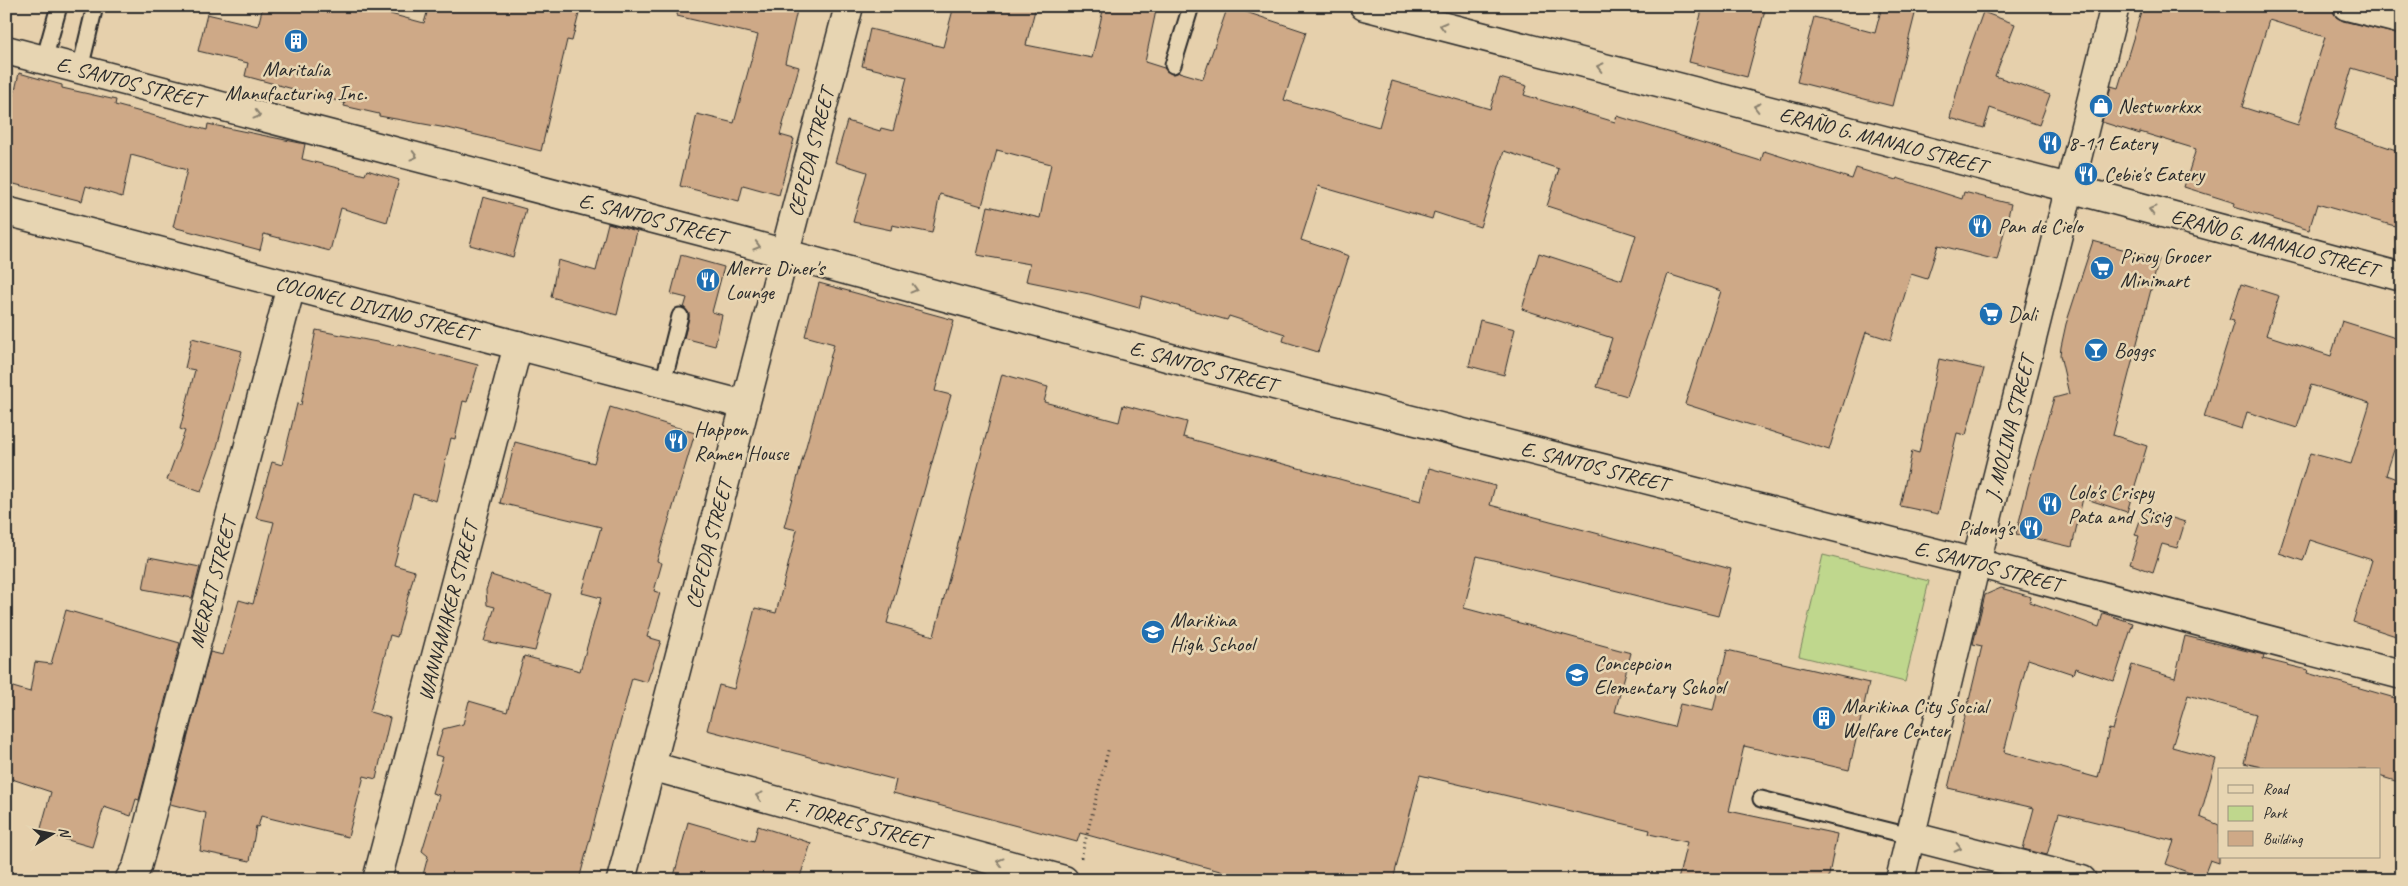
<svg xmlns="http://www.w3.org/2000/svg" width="2408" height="886" font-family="Caveat,sans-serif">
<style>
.green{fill:#bfd78d;stroke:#75815c}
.building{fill:#cea987;stroke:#2b2b2b;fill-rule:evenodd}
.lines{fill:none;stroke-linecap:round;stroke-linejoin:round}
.lane-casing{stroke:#2b2b2b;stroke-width:19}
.street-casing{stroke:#2b2b2b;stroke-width:31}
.secondary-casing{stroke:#2b2b2b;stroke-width:31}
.path{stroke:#2b2b2b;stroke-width:3;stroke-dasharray:1 4;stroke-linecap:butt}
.lane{stroke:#e7d5b2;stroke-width:15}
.street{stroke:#e7d5b2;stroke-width:28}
.secondary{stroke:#e7d5b2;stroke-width:28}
.oneway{stroke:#89806e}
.labels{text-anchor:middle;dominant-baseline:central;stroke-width:5;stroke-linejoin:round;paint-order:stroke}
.poi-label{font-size:21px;fill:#2b2b2b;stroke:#e7d5b2;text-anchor:start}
.street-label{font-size:21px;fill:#2b2b2b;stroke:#e7d5b2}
</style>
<rect width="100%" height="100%" fill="#e6d0ac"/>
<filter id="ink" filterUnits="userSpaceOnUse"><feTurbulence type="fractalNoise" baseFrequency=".02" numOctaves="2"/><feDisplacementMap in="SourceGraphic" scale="10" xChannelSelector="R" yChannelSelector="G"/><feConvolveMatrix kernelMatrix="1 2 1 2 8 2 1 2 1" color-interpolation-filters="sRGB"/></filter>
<g filter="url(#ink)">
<path class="green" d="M 1823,555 L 1929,581 L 1905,682 L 1799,656 Z"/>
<g class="building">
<path d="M 263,6 L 360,6 L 424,23 L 429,6 L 581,6 L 572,41 L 567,40 L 541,151 L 452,129 L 379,116 L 379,114 L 344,106 L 345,103 L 245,76 L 248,63 L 198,51 L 207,14 L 258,26 Z"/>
<path d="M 678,6 L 798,6 L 785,63 L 799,67 L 780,135 L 794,139 L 779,195 L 743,185 L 739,201 L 680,186 L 697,114 L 734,123 L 758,35 L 677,16 Z"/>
<path d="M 954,6 L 1036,6 L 1026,45 L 1092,58 L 1104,6 L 1157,6 L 1145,62 L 1164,68 L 1171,74 L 1179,72 L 1203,79 L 1228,6 L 1306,32 L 1284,100 L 1379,127 L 1392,81 L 1490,109 L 1500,78 L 1527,86 L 1524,95 L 1615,122 L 1617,116 L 1761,161 L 1764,151 L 1852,179 L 1856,168 L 1896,180 L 1897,178 L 1962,199 L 1964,192 L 2011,204 L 1997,260 L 1938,245 L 1927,279 L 1911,274 L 1891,340 L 1866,332 L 1829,450 L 1685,404 L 1721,291 L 1668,274 L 1627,396 L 1597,387 L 1612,338 L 1522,309 L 1539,253 L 1622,280 L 1636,235 L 1547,206 L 1559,169 L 1504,151 L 1480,227 L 1434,212 L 1432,219 L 1318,186 L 1301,240 L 1349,256 L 1318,352 L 1283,341 L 1285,334 L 1229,316 L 1227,320 L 1142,296 L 1139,308 L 1089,294 L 1026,281 L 1030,264 L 977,255 L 988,206 L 1040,218 L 1051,164 L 997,150 L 982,206 L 940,194 L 932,233 L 892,225 L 891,230 L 853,222 L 867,172 L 835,162 L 847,121 L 880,131 L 881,128 L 893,131 L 907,77 L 862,66 L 870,29 L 943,47 Z"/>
<path d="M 1703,6 L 1766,6 L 1747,77 L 1689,62 Z"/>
<path d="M 1882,6 L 1917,6 L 1892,106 L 1797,82 L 1814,17 L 1875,33 Z"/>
<path d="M 2143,6 L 2332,6 L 2336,17 L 2343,21 L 2402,35 L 2402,83 L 2352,68 L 2334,129 L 2402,152 L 2402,228 L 2317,204 L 2309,230 L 2234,207 L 2235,203 L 2184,187 L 2196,149 L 2140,132 L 2140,134 L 2102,122 L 2111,86 L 2118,88 ZM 2269,20 L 2325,37 L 2298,125 L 2242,107 Z"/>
<path d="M 1983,12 L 2015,24 L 1995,76 L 2050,95 L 2039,125 L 1990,108 L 1984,128 L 1950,118 L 1963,68 Z"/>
<path d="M 19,73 L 62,85 L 62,88 L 116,100 L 115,105 L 207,130 L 208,124 L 305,144 L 302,159 L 365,175 L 367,170 L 399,180 L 387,222 L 341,208 L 330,251 L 264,234 L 260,250 L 173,227 L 187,170 L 131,155 L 122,197 L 86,186 L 82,201 L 6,182 L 6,93 L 14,95 Z"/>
<path d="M 483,197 L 526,209 L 513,257 L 470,245 Z"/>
<path d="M 608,223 L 637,231 L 617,315 L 551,297 L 558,260 L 596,271 Z"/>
<path d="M 2093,241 L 2159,259 L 2113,435 L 2147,446 L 2127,512 L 2083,498 L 2072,547 L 2016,534 L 2028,486 L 2054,398 L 2069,394 L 2060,355 L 2061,347 L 2066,324 Z"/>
<path d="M 681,255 L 724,267 L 712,312 L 722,315 L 715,346 L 684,338 L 689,318 L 689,313 L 684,308 L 687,298 L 671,294 Z"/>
<path d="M 819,283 L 954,320 L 935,391 L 951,395 L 887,623 L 934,636 L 1002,374 L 1048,387 L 1044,402 L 1119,422 L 1123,405 L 1187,422 L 1183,437 L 1421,501 L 1429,468 L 1495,486 L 1490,505 L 1731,569 L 1718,616 L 1477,556 L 1464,608 L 1631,653 L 1615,712 L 1674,727 L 1680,704 L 1713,711 L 1727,650 L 1869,683 L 1849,770 L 1744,746 L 1729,811 L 1837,834 L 1828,880 L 1678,880 L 1687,842 L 1649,834 L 1650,830 L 1420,775 L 1393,880 L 1253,880 L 1080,833 L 1077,842 L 893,793 L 896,780 L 707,730 L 719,685 L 734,689 L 755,608 L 776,613 L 797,530 L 784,527 L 834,344 L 805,336 Z"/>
<path d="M 2241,284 L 2279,296 L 2266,335 L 2331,356 L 2342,321 L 2402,340 L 2402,425 L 2386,475 L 2402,481 L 2402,638 L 2353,622 L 2372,560 L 2310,540 L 2303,561 L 2279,553 L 2310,453 L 2351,464 L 2370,403 L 2311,385 L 2297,428 L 2247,412 L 2242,429 L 2204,417 L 2234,321 L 2229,320 Z"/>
<path d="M 1480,320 L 1515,329 L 1504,375 L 1469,366 Z"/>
<path d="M 316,330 L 397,346 L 398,344 L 478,365 L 467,402 L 463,401 L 455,439 L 451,438 L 436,501 L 413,494 L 394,565 L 415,571 L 397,637 L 390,635 L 370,712 L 390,718 L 376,779 L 364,776 L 348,837 L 261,816 L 258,827 L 256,826 L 250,861 L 200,851 L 206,813 L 170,804 L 210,652 L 223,655 L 239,600 L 253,604 L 274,522 L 256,518 L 272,462 L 282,465 L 297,404 L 301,405 Z"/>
<path d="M 192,338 L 242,351 L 217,447 L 201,492 L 167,480 L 185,431 L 180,429 L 195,370 L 185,368 Z"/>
<path d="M 1939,359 L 1984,369 L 1966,435 L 1957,433 L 1938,514 L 1900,506 L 1912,451 L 1919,453 Z"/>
<path d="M 610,407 L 695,433 L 657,561 L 662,563 L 654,591 L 660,593 L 647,637 L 661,641 L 647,682 L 632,678 L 579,880 L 440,880 L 423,875 L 428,856 L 422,851 L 439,795 L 432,793 L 443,757 L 435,755 L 443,729 L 463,724 L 469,701 L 507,712 L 524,656 L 580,671 L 601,598 L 582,593 L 601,527 L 500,503 L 515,442 L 594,463 Z"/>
<path d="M 2144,509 L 2185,522 L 2177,548 L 2162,544 L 2153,572 L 2130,564 L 2139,536 L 2135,535 Z"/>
<path d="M 149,557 L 200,567 L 192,598 L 143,589 Z"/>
<path d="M 491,575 L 551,594 L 535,651 L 484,641 L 495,607 L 487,605 L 486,590 Z"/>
<path d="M 2001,588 L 2031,597 L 2030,602 L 2099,627 L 2103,613 L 2133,623 L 2114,681 L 2075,668 L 2073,674 L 2028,659 L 2004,752 L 2098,778 L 2109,729 L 2113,730 L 2132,665 L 2175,678 L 2185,636 L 2264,655 L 2263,659 L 2308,670 L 2307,673 L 2402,700 L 2402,783 L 2379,776 L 2379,770 L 2274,770 L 2244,763 L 2256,714 L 2188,695 L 2172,747 L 2216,759 L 2200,817 L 2219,825 L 2219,863 L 2210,860 L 2203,878 L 2166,864 L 2174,841 L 2059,813 L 2047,855 L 2023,849 L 2034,808 L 1948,788 L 1982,646 L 1973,644 L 1985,595 Z"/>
<path d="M 66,610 L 180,643 L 139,800 L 136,799 L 131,816 L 104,807 L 92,847 L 40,832 L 51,792 L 6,777 L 6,685 L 30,692 L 35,662 L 51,664 Z"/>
<path d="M 688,822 L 754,841 L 758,826 L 811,843 L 799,880 L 673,880 Z"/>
</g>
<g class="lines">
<g class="lane-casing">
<g id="lane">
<path d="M 44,60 L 59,6"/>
<path d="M 1173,65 L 1191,6"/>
<path d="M 80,69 L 95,6"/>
<path d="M 663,383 L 680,316"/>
<path d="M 1761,799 L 1910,836"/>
</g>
</g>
<g class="street-casing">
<g id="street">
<path d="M 2347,6 L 2402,20"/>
<path id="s1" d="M 6,211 L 745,405"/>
<path id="s2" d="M 651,766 L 849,6"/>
<path d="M 1910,836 L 2082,880"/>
<path id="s3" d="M 129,880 L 137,867 L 145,838 L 291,286"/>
<path id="s4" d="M 377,880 L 518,345"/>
</g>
</g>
<g class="secondary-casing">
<g id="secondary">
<path id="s5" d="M 1364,6 L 2069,188 L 2402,277"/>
<path id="s6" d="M 6,50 L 746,243 L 1211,369 L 1976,563 L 2402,675"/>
<path id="s7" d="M 621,880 L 651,766 L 1064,880"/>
<path id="s8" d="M 1900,880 L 1976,563 L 2115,6"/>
</g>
</g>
<path class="path" d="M 1081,858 L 1109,747"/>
<use href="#lane" class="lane"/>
<use href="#street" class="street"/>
<use href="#secondary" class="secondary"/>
</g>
<defs><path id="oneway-chevron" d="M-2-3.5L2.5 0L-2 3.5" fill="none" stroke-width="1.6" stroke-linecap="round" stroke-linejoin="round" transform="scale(1.25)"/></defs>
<g class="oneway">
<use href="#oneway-chevron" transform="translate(1443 26) rotate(-166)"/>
<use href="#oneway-chevron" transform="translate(1600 67) rotate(-166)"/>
<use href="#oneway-chevron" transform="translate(1757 107) rotate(-166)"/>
<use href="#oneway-chevron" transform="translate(257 115) rotate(15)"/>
<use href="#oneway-chevron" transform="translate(414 156) rotate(15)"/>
<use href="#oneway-chevron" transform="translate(2152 210) rotate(-165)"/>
<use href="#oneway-chevron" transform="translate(757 246) rotate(16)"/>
<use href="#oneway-chevron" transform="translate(914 289) rotate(15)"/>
<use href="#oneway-chevron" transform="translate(759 796) rotate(-165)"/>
<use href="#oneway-chevron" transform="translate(1958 848) rotate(14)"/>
<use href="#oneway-chevron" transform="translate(1000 862) rotate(-165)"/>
</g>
</g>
<defs>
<g id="building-disc" transform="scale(1.25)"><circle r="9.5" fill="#1f6fb2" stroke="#e7d5b2"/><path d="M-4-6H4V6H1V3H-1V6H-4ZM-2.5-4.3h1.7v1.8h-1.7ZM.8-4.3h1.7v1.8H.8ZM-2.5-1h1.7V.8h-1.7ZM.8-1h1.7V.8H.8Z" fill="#fff"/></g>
<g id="shop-disc" transform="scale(1.25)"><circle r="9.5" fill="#1f6fb2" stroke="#e7d5b2"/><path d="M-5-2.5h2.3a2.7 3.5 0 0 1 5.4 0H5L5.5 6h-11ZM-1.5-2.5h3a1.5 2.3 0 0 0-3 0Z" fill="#fff"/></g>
<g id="restaurant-disc" transform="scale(1.25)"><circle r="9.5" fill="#1f6fb2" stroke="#e7d5b2"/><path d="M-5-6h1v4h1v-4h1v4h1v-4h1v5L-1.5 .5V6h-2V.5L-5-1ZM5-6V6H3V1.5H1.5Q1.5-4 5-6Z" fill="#fff"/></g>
<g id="supermarket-disc" transform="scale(1.25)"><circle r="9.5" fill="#1f6fb2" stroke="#e7d5b2"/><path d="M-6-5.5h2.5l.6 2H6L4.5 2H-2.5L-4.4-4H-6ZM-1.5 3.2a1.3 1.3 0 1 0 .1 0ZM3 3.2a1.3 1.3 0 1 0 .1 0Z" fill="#fff"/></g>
<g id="bar-disc" transform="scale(1.25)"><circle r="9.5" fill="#1f6fb2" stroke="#e7d5b2"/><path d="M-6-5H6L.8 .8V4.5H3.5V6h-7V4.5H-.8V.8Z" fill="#fff"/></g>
<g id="school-disc" transform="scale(1.25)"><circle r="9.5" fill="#1f6fb2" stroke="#e7d5b2"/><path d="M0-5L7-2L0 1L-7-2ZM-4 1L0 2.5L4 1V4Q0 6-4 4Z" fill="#fff"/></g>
</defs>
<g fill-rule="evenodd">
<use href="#building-disc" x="296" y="41"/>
<use href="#shop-disc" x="2101" y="106"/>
<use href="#restaurant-disc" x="2050" y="143"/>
<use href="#restaurant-disc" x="2086" y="174"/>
<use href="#restaurant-disc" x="1980" y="226"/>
<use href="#supermarket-disc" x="2102" y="268"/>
<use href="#restaurant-disc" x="708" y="280"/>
<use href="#supermarket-disc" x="1991" y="314"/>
<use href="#bar-disc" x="2096" y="350"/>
<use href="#restaurant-disc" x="676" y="441"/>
<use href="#restaurant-disc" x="2050" y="504"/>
<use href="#restaurant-disc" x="2031" y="528"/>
<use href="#school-disc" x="1153" y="632"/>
<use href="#school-disc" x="1577" y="675"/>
<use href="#building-disc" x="1824" y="718"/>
</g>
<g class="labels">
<g class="poi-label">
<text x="296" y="69" text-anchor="middle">Maritalia<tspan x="296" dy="24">Manufacturing Inc.</tspan></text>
<text x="2118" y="106">Nestworkxx</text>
<text x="2068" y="143">8-11 Eatery</text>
<text x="2104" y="174">Cebie's Eatery</text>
<text x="1998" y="226">Pan de Cielo</text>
<text x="2120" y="256">Pinoy Grocer<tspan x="2120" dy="24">Minimart</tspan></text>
<text x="726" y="268">Merre Diner's<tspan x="726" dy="24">Lounge</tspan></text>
<text x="2008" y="314">Dali</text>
<text x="2114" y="350">Boggs</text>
<text x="694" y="429">Happon<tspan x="694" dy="24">Ramen House</tspan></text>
<text x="2068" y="492">Lolo's Crispy<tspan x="2068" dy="24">Pata and Sisig</tspan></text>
<text x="2014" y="528" text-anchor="end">Pidong's</text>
<text x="1170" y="620">Marikina<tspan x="1170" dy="24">High School</tspan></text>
<text x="1594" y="663">Concepcion<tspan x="1594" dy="24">Elementary School</tspan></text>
<text x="1842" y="706">Marikina City Social<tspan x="1842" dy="24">Welfare Center</tspan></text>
</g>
<g class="street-label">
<text stroke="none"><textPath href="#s6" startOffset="128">E. SANTOS STREET</textPath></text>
<text stroke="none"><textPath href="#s5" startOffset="536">ERAÑO G. MANALO STREET</textPath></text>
<text stroke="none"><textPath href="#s2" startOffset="634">CEPEDA STREET</textPath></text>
<text stroke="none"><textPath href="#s6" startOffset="668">E. SANTOS STREET</textPath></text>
<text stroke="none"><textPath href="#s5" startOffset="941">ERAÑO G. MANALO STREET</textPath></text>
<text stroke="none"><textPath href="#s1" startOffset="382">COLONEL DIVINO STREET</textPath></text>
<text stroke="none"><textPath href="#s6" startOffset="1238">E. SANTOS STREET</textPath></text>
<text stroke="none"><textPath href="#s8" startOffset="465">J. MOLINA STREET</textPath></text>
<text stroke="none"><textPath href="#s6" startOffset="1642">E. SANTOS STREET</textPath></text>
<text stroke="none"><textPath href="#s2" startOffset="229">CEPEDA STREET</textPath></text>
<text stroke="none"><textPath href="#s6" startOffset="2048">E. SANTOS STREET</textPath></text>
<text stroke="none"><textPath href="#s3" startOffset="309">MERRIT STREET</textPath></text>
<text stroke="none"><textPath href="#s4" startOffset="278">WANNAMAKER STREET</textPath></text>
<text stroke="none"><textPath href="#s7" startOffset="332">F. TORRES STREET</textPath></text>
</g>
</g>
<rect width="2408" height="886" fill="none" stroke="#e7d5b2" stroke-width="25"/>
<rect x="12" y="12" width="2383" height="861" fill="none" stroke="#2b2b2b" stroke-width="2" filter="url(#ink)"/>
<rect x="2218" y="768" width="162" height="90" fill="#e7d5b2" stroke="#9c917c"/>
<rect x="2228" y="785" width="25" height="8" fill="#e7d5b2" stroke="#9c917c"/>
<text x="2263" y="794" font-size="15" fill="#2b2b2b">Road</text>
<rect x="2228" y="806" width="25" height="15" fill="#bfd78d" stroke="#9c917c"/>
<text x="2263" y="818" font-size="15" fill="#2b2b2b">Park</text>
<rect x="2228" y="831" width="25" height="15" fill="#cea987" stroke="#9c917c"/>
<text x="2263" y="844" font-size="15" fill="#2b2b2b">Building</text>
<g transform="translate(52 834) rotate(80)" stroke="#e7d5b2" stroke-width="4" paint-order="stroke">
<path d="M0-4L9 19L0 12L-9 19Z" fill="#2b2b2b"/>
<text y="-8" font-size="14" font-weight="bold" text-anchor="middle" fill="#2b2b2b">N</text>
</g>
</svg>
